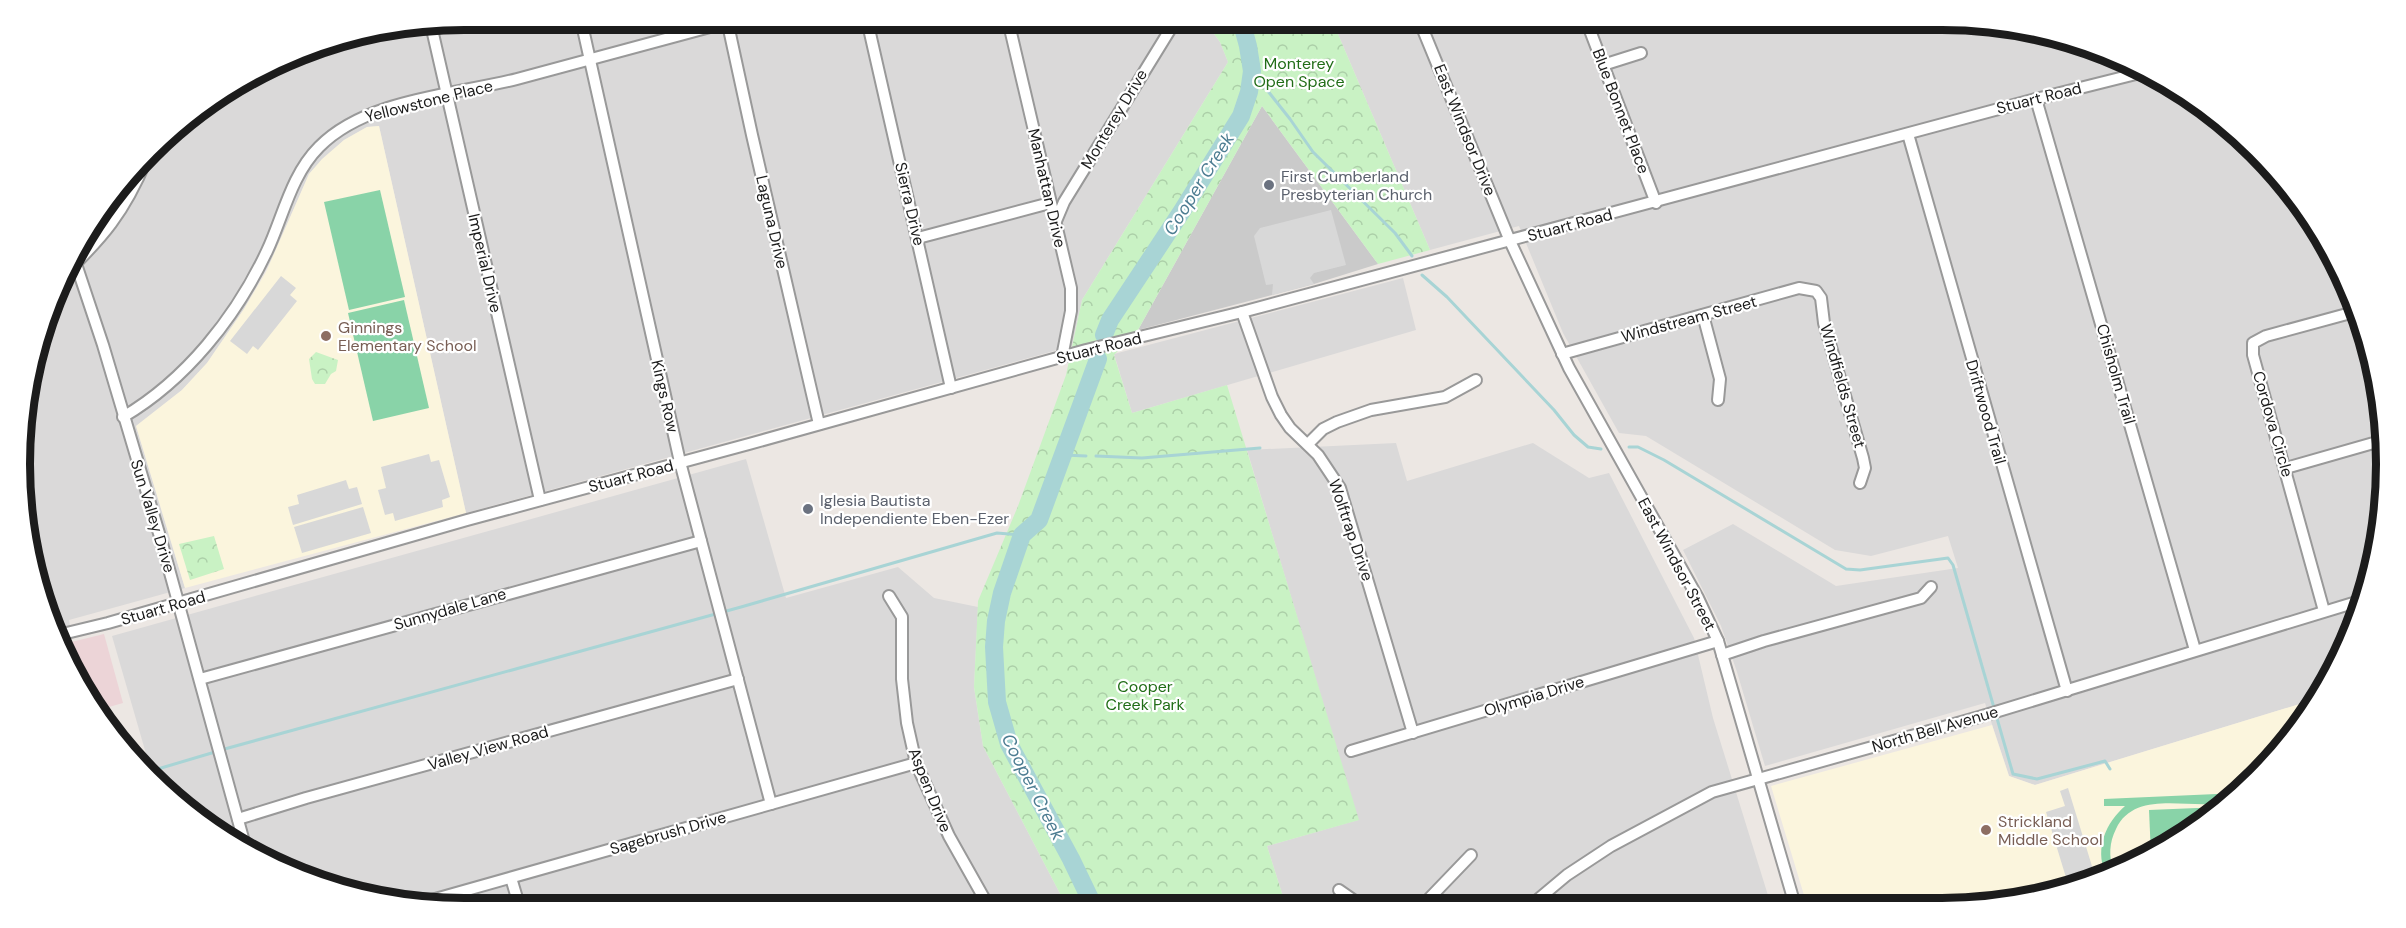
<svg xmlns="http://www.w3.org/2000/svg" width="2406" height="928" font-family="'DM Sans',sans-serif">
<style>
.residential{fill:#dad9d9}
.commercial{fill:#ecd4d7}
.education{fill:#fbf5dd}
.religious{fill:#cacaca}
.park{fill:url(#park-crowns)}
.pitch{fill:#89d3a8}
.parking{fill:#d8d8d8}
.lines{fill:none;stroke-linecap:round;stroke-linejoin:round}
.stream{stroke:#a8d4d5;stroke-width:3}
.river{stroke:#a8d4d5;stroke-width:18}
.minor-casing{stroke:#999;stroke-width:14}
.minor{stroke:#fff;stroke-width:10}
.worship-dot{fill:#6b7280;stroke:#fff;stroke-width:2}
.education-dot{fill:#8d6e63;stroke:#fff;stroke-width:2}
.labels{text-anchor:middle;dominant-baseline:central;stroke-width:4.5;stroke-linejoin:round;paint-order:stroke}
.park-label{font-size:16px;fill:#216d17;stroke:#fff}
.street-label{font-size:16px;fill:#1c1c1c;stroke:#fff}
.worship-label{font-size:16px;fill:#5b616d;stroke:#fff;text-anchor:start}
.education-label{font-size:16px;fill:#785e54;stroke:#fff;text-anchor:start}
.water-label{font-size:18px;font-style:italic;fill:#4d7d92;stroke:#fff}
.rim{fill:none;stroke:#1c1c1c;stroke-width:8}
</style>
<defs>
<pattern id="park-crowns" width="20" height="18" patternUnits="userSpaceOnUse" patternTransform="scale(1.5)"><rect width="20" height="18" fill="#c9f2c4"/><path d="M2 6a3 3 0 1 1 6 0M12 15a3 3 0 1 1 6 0" fill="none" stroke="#accfa8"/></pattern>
</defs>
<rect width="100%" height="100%" fill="#ece7e3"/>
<g class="residential">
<path d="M 464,20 L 1204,20 L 1220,42 L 1228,62 L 1082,300 L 1072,346 L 466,513 L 379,126 L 367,127 L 344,140 L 309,174 L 272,259 L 244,309 L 207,363 L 182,390 L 136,426 L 185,588 L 69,620 L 71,631 L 53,634 L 28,551 L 23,406 L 43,321 L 79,242 L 171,130 L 242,79 L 321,43 Z"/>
<path d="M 1332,20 L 1942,20 L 2057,35 L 2139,65 L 2213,112 L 2276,171 L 2327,242 L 2363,321 L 2383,406 L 2386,493 L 2371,579 L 2327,687 L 2316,699 L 2035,785 L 2009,776 L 1985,703 L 1765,766 L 1737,672 L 1721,626 L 1683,550 L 1733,524 L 1836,586 L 1958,568 L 1948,536 L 1871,556 L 1835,550 L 1646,436 L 1619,433 L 1563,333 L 1519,226 L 1430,250 Z"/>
<path d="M 1403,278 L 1416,330 L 1132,413 L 1114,354 Z"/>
<path d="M 1396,443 L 1407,481 L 1533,443 L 1589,478 L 1609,473 L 1694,638 L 1713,718 L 1771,905 L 1286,906 L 1267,846 L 1358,820 L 1247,450 Z"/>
<path d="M 746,459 L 786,598 L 898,567 L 934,598 L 978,607 L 974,687 L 983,746 L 1067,907 L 464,908 L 349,893 L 268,863 L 194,817 L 151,771 L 112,636 Z"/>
</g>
<path class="commercial" d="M 104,634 L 123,703 L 95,711 L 59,645 Z"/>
<g class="education">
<path d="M 379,126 L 466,513 L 185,588 L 136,426 L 182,390 L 207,363 L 244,309 L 266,272 L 309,174 L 322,159 L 344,140 L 367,127 Z"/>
<path d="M 2316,699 L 2235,798 L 2138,863 L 2000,905 L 1807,905 L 1771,786 L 1992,725 L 2009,776 L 2035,785 Z"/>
</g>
<path class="religious" d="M 1262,106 L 1378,264 L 1314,284 L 1138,330 Z"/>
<g class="park">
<path d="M 1204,20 L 1332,20 L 1430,250 L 1378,264 L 1262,106 L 1138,330 L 1114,355 L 1132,413 L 1227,385 L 1359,820 L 1267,846 L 1286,906 L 1067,907 L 983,746 L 974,687 L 978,601 L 1018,506 L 1066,375 L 1082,300 L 1228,62 L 1220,42 Z"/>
<path d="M 316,352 L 338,360 L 336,371 L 331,374 L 325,384 L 315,384 L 312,379 L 309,359 Z"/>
<path d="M 214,536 L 224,569 L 190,580 L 179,544 Z"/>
</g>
<g class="pitch">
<path d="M 380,190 L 405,297 L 349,310 L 324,202 Z"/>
<path d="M 404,300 L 429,408 L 373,421 L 348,313 Z"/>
<path d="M 2239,793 C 2216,822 2139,780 2116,829 C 2109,843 2109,856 2113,870 L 2105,873 C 2095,847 2106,823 2125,806 L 2104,806 L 2104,799 Z"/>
<path d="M 2221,807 L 2151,855 L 2149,810 Z"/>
</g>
<g class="parking">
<path d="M 1331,210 L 1346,265 L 1314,273 L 1310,278 L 1314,284 L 1272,295 L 1273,284 L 1266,285 L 1254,236 L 1260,228 Z"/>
<path d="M 281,276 L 296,288 L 290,295 L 297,301 L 258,350 L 253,346 L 247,354 L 230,341 Z"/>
<path d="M 429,454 L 431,462 L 439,460 L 450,497 L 442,500 L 443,507 L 395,521 L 393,513 L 385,515 L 378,490 L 386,488 L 381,467 Z"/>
<path d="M 346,480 L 349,489 L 357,487 L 362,504 L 293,525 L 288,507 L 299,504 L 297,495 Z"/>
<path d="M 363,507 L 371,533 L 302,553 L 294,527 Z"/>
<path d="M 2068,788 L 2095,876 L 2068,884 L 2046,812 L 2065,806 L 2060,791 Z"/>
</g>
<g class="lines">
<g class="stream">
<path d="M 1252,71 L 1290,119 L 1313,152 L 1395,233 L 1412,256"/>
<path d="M 1422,275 L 1447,297 L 1554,410 L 1574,435 L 1588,447 L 1601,449"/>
<path d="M 1629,447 L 1638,447 L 1664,460 L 1846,569 L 1860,570 L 1948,558 L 1953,565 L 2013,774 L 2037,779 L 2105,761 L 2110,769"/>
<path d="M 1064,455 L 1086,456"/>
<path d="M 1096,456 L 1142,458 L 1260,448"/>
<path d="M 221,750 L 741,607 L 997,533 L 1022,535"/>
<path d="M 151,771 L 215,752"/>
</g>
<g class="river">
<path d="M 1104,335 L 1110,320 L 1182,211 L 1241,116 L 1249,92 L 1252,71 L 1248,46 L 1241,20"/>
<path d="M 1094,907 L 1071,859 L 1009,744 L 997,702 L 994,647 L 996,621 L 1002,593 L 1022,535 L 1039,520 L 1098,359"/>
</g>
<g class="minor-casing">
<g id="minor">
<path d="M 581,20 L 680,462 L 771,804"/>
<path d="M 727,20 L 752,135 L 819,424"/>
<path d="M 867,20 L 951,388"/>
<path d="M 1008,20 L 1071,288 L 1071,311 L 1062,357"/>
<path d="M 1419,20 L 1510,241 L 1569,368 L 1698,598 L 1718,641 L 1795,905"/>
<path d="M 1586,20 L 1656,203"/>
<path d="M 431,25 L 540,500"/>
<path d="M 1603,65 L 1641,53"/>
<path d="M 2036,99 L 2195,650"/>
<path d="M 1908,134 L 2067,691"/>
<path d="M 1056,221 L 1064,202 L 1176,20"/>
<path d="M 918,238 L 1050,203"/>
<path d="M 73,255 L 103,345 L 161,540 L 246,849"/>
<path d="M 63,276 C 103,237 124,213 146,160"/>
<path d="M 1242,312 L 1272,397 L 1281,415 L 1290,428 L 1318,455 L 1340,488 L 1413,733"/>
<path d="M 1703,315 L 1720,379 L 1718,400"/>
<path d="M 1562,354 L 1799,288 L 1816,291 L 1821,298 L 1824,323 L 1863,458 L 1865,468 L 1860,483"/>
<path d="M 123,417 C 186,380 236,317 267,251 C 283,217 291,175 319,147 C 366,99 454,95 517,79 C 590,60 663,39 736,20"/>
<path d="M 1308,444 L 1323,429 L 1337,422 L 1371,410 L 1445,397 L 1476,380"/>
<path d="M 2286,468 L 2384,440"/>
<path d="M 889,596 L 902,617 L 902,679 L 907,723 L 916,763 L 949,836 L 989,907"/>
<path d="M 2324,611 L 2253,355 L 2253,343 L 2266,336 L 2358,311"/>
<path d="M 54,636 L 108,623 L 467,520 L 749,444 L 1086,350 L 1242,312 L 2036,99 L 2148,71"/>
<path d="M 1722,655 L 1764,641 L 1921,598 L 1931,587"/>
<path d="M 200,679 L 701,541"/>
<path d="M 1351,751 L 1718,641"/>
<path d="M 238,819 L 306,798 L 738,679"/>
<path d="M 511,878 L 520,908"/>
<path d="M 1339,890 L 1362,906"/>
<path d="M 421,903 L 916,763"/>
<path d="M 1422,906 L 1471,855"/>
<path d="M 1530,906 L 1567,875 L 1611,846 L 1712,792 L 1979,717 L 2363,600"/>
</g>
</g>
<use href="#minor" class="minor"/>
</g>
<g class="worship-dot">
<circle cx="1269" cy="185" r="6"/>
<circle cx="808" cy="509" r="6"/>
</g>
<g class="education-dot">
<circle cx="326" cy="336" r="6"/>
<circle cx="1986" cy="830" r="6"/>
</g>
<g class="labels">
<g class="park-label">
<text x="1299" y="63">Monterey<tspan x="1299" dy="18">Open Space</tspan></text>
<text x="1145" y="686">Cooper<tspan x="1145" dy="18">Creek Park</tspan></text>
</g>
<g class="street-label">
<text transform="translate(2039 98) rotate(-14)">Stuart Road</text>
<text transform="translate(429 101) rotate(-14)">Yellowstone Place</text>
<text transform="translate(1621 111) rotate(69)">Blue Bonnet Place</text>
<text transform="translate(1114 119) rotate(-59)">Monterey Drive</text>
<text transform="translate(1465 130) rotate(68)">East Windsor Drive</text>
<text transform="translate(1047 188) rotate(77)">Manhattan Drive</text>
<text transform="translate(910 204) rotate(77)">Sierra Drive</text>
<text transform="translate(772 222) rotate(77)">Laguna Drive</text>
<text transform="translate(1570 225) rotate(-15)">Stuart Road</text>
<text transform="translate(485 263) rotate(77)">Imperial Drive</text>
<text transform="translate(1689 319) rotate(-15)">Windstream Street</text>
<text transform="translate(1099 348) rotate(-14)">Stuart Road</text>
<text transform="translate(2116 374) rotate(74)">Chisholm Trail</text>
<text transform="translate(1843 386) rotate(74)">Windfields Street</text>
<text transform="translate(665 396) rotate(77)">Kings Row</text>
<text transform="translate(1986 412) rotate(74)">Driftwood Trail</text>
<text transform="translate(2273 424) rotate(74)">Cordova Circle</text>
<text transform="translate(631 476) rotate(-15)">Stuart Road</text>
<text transform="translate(153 516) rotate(73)">Sun Valley Drive</text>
<text transform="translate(1351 530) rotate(71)">Wolftrap Drive</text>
<text transform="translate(1677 564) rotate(62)">East Windsor Street</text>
<text transform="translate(163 608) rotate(-16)">Stuart Road</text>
<text transform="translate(450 609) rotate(-16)">Sunnydale Lane</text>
<text transform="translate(1534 696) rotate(-17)">Olympia Drive</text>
<text transform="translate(1935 729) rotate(-16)">North Bell Avenue</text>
<text transform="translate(488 748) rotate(-16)">Valley View Road</text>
<text transform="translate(930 790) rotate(68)">Aspen Drive</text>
<text transform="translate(668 833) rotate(-16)">Sagebrush Drive</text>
</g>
<g class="worship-label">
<text x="1281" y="176">First Cumberland<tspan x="1281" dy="18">Presbyterian Church</tspan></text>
<text x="820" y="500">Iglesia Bautista<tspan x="820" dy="18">Independiente Eben-Ezer</tspan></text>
</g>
<g class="education-label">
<text x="338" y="327">Ginnings<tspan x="338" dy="18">Elementary School</tspan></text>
<text x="1998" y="821">Strickland<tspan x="1998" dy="18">Middle School</tspan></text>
</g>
<g class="water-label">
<text transform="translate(1199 184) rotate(-58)">Cooper Creek</text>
<text transform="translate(1033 787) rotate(63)">Cooper Creek</text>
</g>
</g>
<path d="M0 0H2406V928H0ZM464 30H1942A434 434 0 0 1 2376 464V464A434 434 0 0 1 1942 898H464A434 434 0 0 1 30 464V464A434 434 0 0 1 464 30Z" fill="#fff" fill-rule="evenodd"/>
<path class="rim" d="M464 30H1942A434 434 0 0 1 2376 464V464A434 434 0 0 1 1942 898H464A434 434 0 0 1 30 464V464A434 434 0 0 1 464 30Z"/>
</svg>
